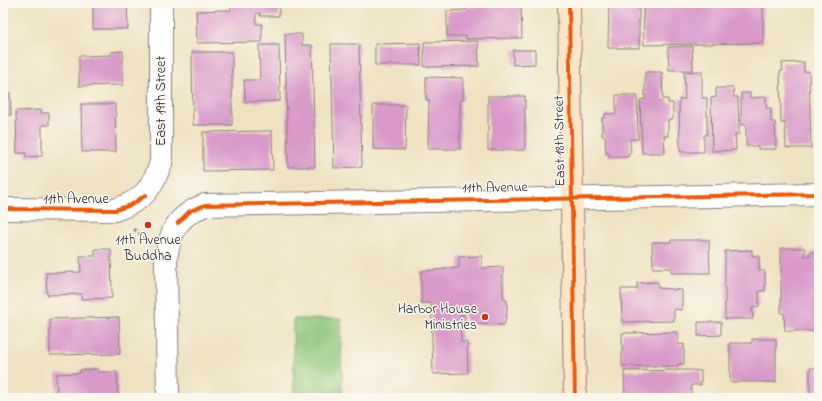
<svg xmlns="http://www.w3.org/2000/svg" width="822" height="401" font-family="'Indie Flower',sans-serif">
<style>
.green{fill:#8dc579;stroke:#58745a}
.building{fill:#d999c9}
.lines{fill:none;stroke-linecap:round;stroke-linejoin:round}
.street-casing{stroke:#88827e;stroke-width:24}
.secondary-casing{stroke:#88827e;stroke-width:24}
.path{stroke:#88827e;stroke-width:2.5;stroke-dasharray:3 3;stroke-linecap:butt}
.street{stroke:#fff;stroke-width:22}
.secondary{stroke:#ffe4c6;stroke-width:22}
.cycleway-casing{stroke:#fbf7ec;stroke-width:6}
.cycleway{stroke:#e8590c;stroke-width:4}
.poi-dot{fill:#c8321e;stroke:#fbf7ec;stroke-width:1.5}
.labels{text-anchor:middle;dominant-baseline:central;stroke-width:3;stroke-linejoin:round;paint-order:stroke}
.street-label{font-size:14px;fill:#22223b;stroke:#fbf7ec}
.poi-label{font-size:14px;fill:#22223b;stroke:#fbf7ec}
</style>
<rect width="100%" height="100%" fill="#fbf7ec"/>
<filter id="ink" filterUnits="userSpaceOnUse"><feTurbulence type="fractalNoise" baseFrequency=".025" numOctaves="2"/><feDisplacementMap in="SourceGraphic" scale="8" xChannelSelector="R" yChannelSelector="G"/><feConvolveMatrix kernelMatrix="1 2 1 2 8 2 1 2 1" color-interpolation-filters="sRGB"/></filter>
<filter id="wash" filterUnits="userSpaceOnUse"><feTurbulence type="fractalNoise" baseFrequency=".012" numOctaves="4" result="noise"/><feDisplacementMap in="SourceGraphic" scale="16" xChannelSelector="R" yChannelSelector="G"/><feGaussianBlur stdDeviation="0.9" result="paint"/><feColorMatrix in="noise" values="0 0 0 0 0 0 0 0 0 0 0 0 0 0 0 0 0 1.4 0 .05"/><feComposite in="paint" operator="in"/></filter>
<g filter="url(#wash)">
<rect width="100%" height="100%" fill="#efe2c2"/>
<path class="green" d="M 293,319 L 341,319 L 342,398 L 294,398 Z"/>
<g id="blocks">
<g class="building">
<path d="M 93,3 L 127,3 L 128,29 L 93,29 Z"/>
<path d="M 231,3 L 279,3 L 279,16 L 260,16 L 260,13 L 256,13 L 256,24 L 262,24 L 262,42 L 197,43 L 196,11 L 231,10 Z"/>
<path d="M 609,3 L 639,3 L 639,48 L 608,48 Z"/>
<path d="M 763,4 L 763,43 L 644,45 L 643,6 Z"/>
<path d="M 466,7 L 521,7 L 522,38 L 466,39 L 466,36 L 447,36 L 447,11 L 466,10 Z"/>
<path d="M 285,34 L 302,34 L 302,45 L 312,45 L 315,167 L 288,167 Z"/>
<path d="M 478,41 L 479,66 L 424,67 L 424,42 Z"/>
<path d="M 420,43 L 421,65 L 375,65 L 375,44 Z"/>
<path d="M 331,44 L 359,44 L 362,167 L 334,168 Z"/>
<path d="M 259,45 L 279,45 L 280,101 L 245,102 L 244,80 L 260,80 Z"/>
<path d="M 692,46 L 693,70 L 669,70 L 668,47 Z"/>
<path d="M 513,50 L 535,50 L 535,64 L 513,65 Z"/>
<path d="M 123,51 L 123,85 L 79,86 L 79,56 L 111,55 L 111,52 Z"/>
<path d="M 192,52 L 232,52 L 232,125 L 193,125 Z"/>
<path d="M 804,62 L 804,72 L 809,71 L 811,148 L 786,148 L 785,123 L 781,123 L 780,71 L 783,71 L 782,63 Z"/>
<path d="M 702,71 L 702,98 L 707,98 L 707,135 L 704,135 L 704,152 L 680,152 L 679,99 L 685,99 L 684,72 Z"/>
<path d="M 645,72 L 662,72 L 663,99 L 668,99 L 668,103 L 673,103 L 673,119 L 668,120 L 668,136 L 664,136 L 665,153 L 642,153 L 640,100 L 645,99 Z"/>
<path d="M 426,77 L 463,78 L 463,100 L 460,100 L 460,149 L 428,149 L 429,100 L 426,100 Z"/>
<path d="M 716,88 L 733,88 L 734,97 L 738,97 L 739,134 L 735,134 L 736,150 L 712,151 L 711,98 L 716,97 Z"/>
<path d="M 3,93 L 10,93 L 11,115 L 6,115 L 7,158 L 3,158 Z"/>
<path d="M 741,93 L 750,93 L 750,98 L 766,97 L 766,108 L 771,108 L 771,122 L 775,122 L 776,149 L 758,149 L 758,146 L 746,146 L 746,124 L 741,125 Z"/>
<path d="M 616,95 L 637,95 L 638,139 L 630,139 L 631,153 L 629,153 L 628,157 L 609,157 L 609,153 L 606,153 L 605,136 L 602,136 L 602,118 L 605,118 L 605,114 L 616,114 Z"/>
<rect x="488" y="96" width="37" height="54"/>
<path d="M 81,104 L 115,104 L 116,152 L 82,152 Z"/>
<path d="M 373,105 L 406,105 L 405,150 L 373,149 Z"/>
<path d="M 42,110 L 41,113 L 49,113 L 49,125 L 42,125 L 42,156 L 26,157 L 26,153 L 17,153 L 16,111 Z"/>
<path d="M 272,131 L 273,170 L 203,171 L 203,132 Z"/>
<path d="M 671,240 L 709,240 L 710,273 L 671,273 L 671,268 L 653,268 L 652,242 L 671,242 Z"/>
<path d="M 781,248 L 805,248 L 804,256 L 809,256 L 813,251 L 819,256 L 816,263 L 817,273 L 819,273 L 819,290 L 817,290 L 817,331 L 785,331 L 784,313 L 781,313 Z"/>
<path d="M 95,249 L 111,249 L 112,298 L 81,299 L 82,294 L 47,295 L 46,273 L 81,272 L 80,256 L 95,256 Z"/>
<path d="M 752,250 L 752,256 L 759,256 L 759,271 L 765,271 L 765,291 L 759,291 L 759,306 L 752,307 L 753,319 L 725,319 L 725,251 Z"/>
<path d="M 482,256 L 482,268 L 503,267 L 503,297 L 507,301 L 507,313 L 504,325 L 465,324 L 465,315 L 460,315 L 461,342 L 467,342 L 468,373 L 433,374 L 431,303 L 421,303 L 421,271 L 459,268 L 459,257 Z"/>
<path d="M 658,282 L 658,288 L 682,290 L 682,310 L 674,309 L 674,321 L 622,322 L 621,289 L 637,289 L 637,283 Z"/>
<path d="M 119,317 L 120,354 L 50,355 L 50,319 Z"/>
<path d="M 698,322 L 721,322 L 721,335 L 698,336 Z"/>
<path d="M 678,332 L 678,345 L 684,344 L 684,364 L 678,364 L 678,366 L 622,366 L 622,333 Z"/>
<path d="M 752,339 L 776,339 L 776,382 L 730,382 L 730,343 L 752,343 Z"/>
<rect x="810" y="368" width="9" height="30"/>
<path d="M 98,369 L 98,372 L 117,372 L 118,398 L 57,398 L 56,374 L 80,373 L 80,370 Z"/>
<path d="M 691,370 L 701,371 L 701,385 L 691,385 L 691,398 L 625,397 L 624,371 Z"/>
</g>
</g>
</g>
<g filter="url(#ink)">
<use href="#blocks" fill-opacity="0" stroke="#88827e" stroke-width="1"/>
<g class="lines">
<g class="street-casing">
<g id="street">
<path d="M 3,209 L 115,210 C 143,200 151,191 161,163 L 161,3"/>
<path d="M 168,398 L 166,259 C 170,231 177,216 205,205 L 819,194"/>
</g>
</g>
<g class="secondary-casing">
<path id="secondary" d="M 569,3 L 575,398"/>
</g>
<path class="path" d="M 134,229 L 145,239"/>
<use href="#street" class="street"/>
<use href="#secondary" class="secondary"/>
<g class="cycleway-casing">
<g id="cycleway">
<path d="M 569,3 L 575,398"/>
<path d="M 3,209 L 115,210 L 131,205 L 146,195"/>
<path d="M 178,223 L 190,211 L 205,205 L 819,194"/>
</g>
</g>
<use href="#cycleway" class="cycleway"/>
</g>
</g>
<g class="poi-dot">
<circle cx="148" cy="225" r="4"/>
<circle cx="485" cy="317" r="4"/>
</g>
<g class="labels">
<g class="street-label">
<text transform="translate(161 101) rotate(-90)">East 19th Street</text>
<text transform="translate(560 141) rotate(-91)">East 18th Street</text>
<text transform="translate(495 188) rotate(-1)">11th Avenue</text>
<text x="76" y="199">11th Avenue</text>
</g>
<g class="poi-label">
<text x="148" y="240">11th Avenue<tspan x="148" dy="16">Buddha</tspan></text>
<text x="477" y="309" text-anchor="end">Harbor House<tspan x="477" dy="16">Ministries</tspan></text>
</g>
</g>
<rect width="822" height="401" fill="none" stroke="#fbf7ec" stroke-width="16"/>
</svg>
